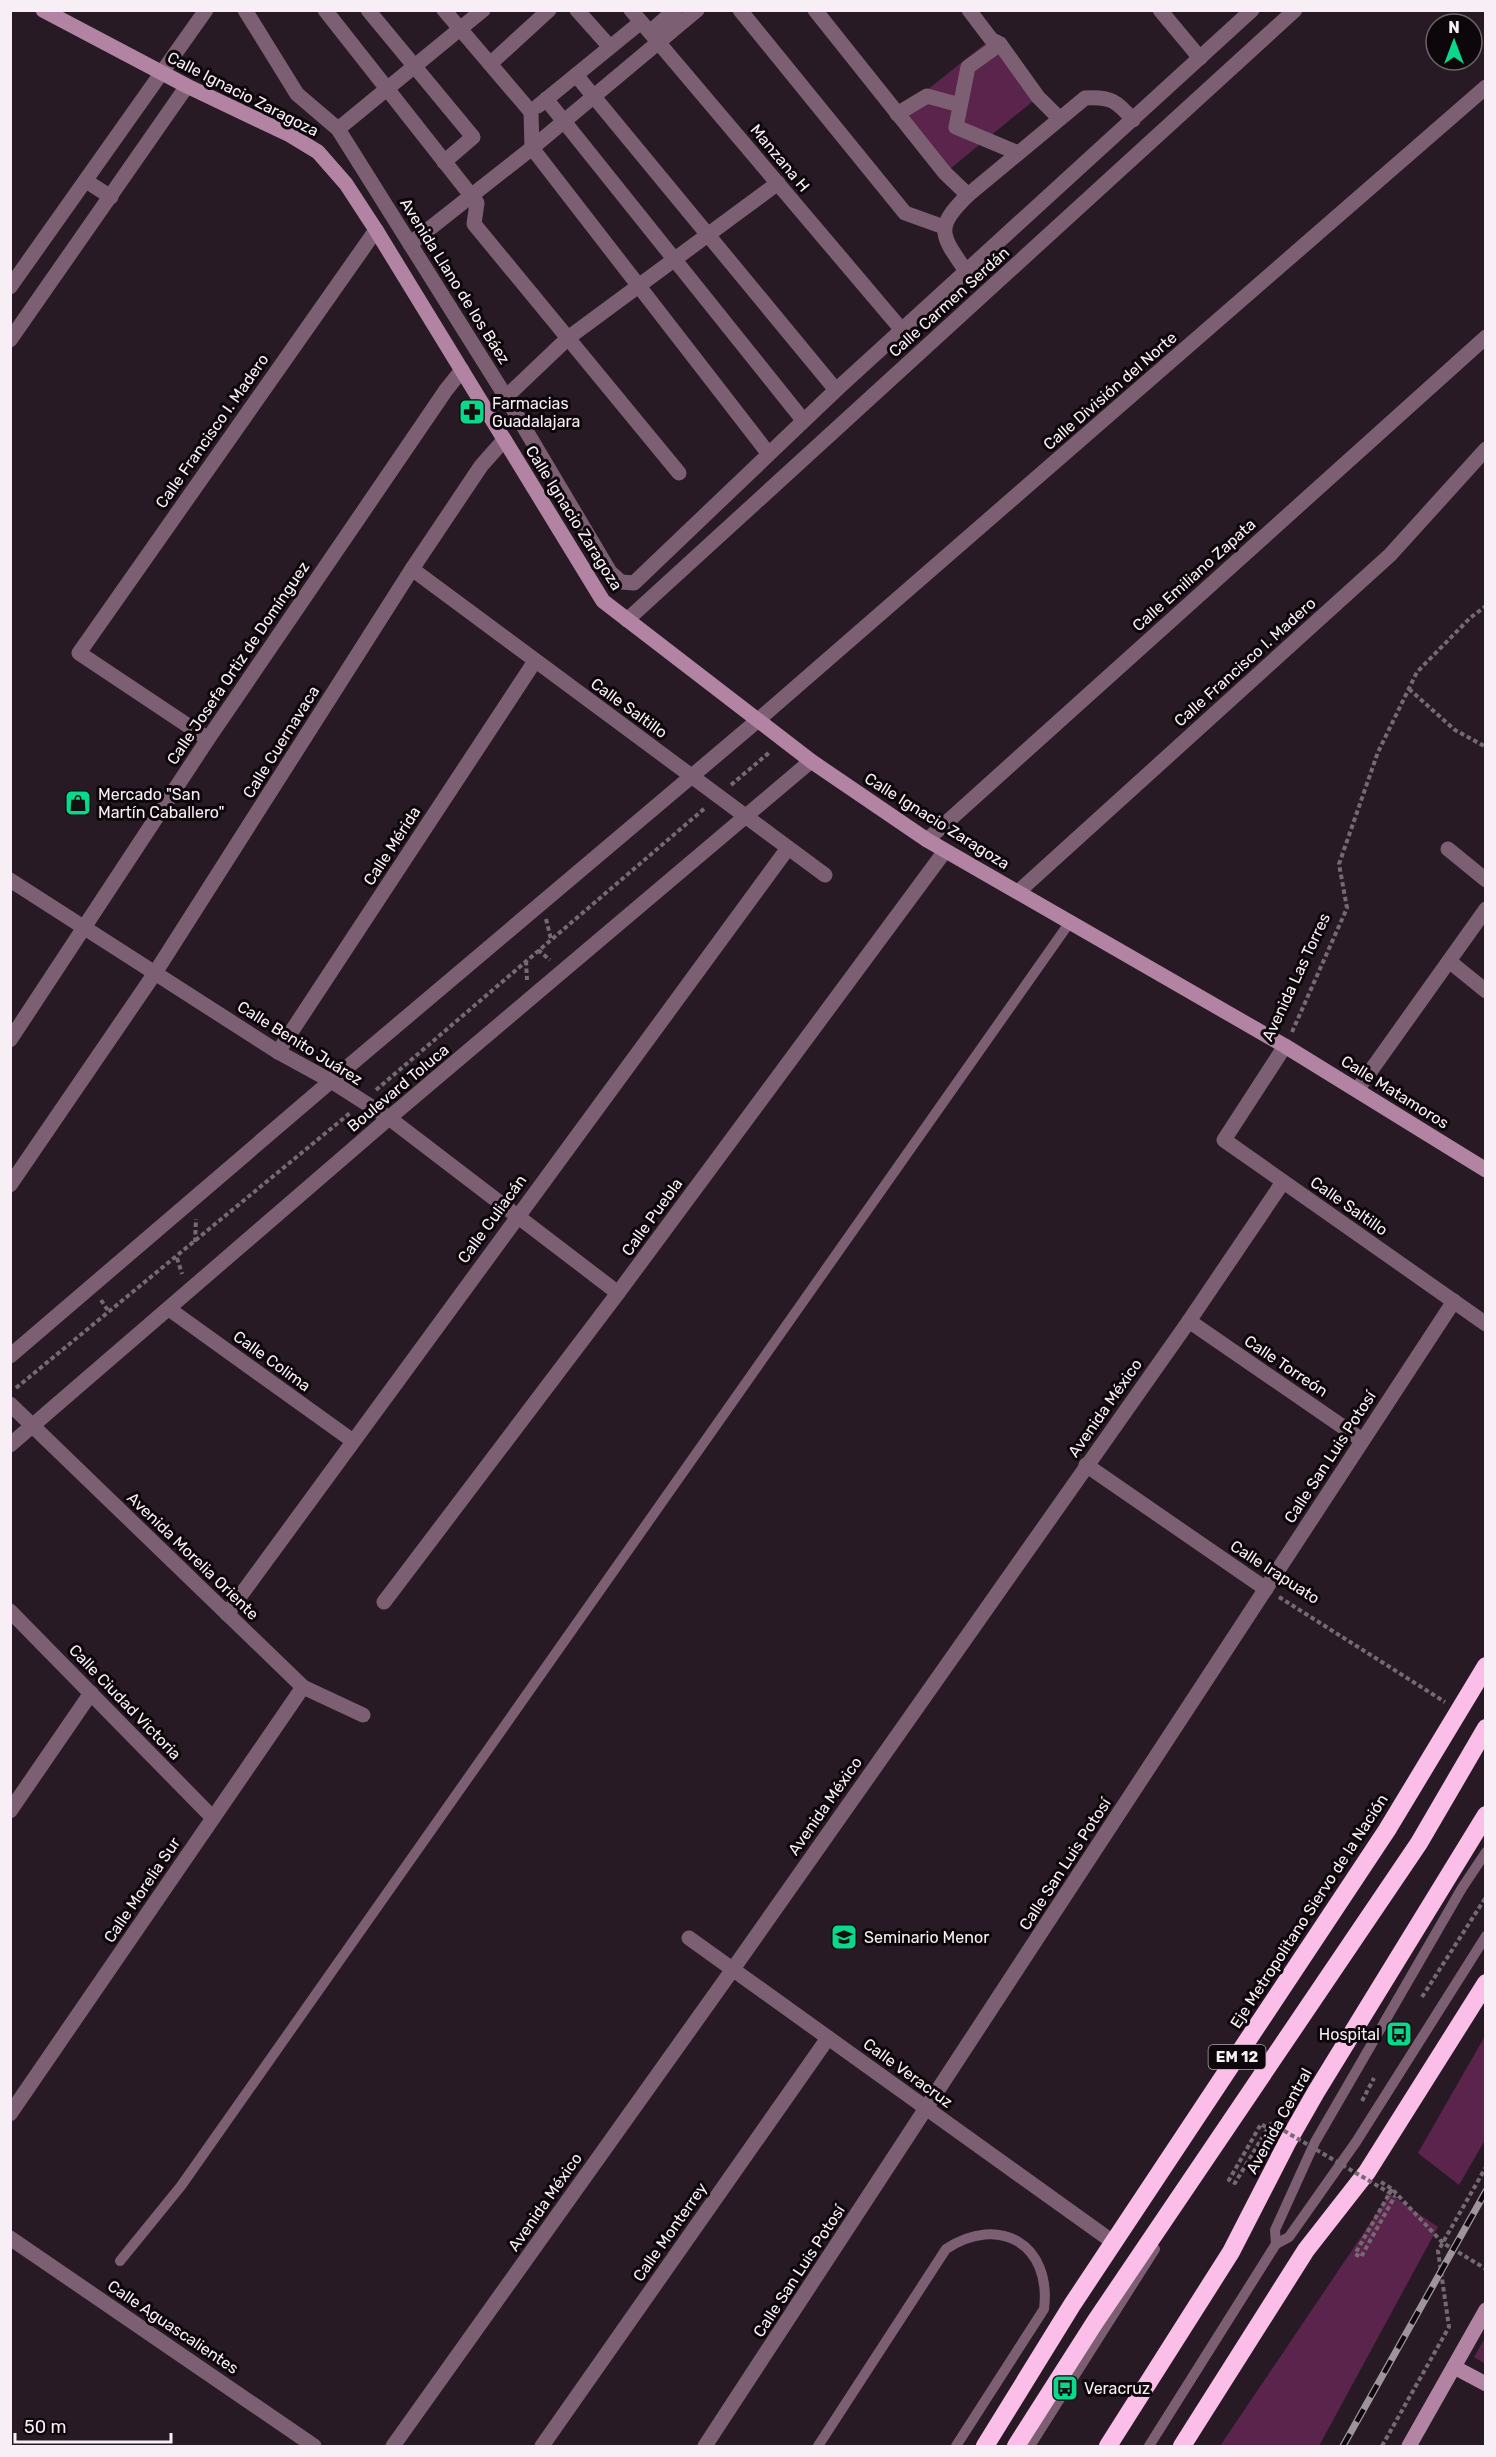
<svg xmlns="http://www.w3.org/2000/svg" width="1496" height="2457" font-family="Rubik,sans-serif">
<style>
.green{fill:#5a244c}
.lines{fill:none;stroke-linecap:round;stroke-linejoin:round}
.path{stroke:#756972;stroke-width:4;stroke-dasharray:4.5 3;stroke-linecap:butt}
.lane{stroke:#7d5f73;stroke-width:10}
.street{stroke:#7d5f73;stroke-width:15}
.secondary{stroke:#b383a4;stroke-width:15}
.highway{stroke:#fbbee8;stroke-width:18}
.rail-casing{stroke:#9f949c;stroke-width:7}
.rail{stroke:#0d070b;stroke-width:4.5;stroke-dasharray:14;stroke-linecap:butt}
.path-bridge{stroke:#756972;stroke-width:4;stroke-dasharray:4.5 3;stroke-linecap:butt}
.highway-bridge{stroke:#fbbee8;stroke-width:18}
.labels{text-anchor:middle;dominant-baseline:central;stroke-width:6;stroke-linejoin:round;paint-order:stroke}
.shield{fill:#0d070b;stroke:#b2a9af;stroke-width:1.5}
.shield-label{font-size:15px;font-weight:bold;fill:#f8eef5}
.street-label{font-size:16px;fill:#f8eef5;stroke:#0d070b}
.poi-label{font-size:16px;fill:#f8eef5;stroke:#0d070b;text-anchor:start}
</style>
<rect width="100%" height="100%" fill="#281a24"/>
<g class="green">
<path d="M 991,39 L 1038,97 L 945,173 L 897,114 Z"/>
<path d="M 1485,2036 L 1485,2140 L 1459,2185 L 1418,2153 Z"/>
<path d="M 1390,2194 L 1438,2227 L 1319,2446 L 1220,2446 Z"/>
<path d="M 1485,2338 L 1485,2364 L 1474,2357 Z"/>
</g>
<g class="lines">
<g class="path">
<path d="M 1409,689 L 1455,730 L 1486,747"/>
<path d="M 731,785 L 771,751"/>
<path d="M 546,919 L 551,939"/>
<path d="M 538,950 L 550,960"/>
<path d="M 526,961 L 527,980"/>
<path d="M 1292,1032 L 1347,908 L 1339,864 L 1378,752 L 1417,672 L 1470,618 L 1486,606"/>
<path d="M 376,1090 L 705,808"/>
<path d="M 195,1242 L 196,1219"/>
<path d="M 177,1258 L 182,1274"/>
<path d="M 101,1300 L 109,1312"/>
<path d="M 16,1388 L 350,1113"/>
<path d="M 1279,1597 L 1445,1702"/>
<path d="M 1422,1997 L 1486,1897"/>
<path d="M 1362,2101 L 1374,2078"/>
<path d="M 1271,2123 L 1235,2183 L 1229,2180 L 1261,2124 L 1273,2131"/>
<path d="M 1381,2182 L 1392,2189 L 1443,2243 L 1486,2269"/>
<path d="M 1392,2189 L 1355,2254 L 1361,2257 L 1395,2196"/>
<path d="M 1382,2446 L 1449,2327 L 1438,2251 L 1486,2167"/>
</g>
<g class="lane">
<path d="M 1276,2244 L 1275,2230 L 1315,2142 L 1462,1888 L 1486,1852"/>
<path d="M 120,2261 L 181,2186 L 1070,922"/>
<path d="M 818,2446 L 946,2249 C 999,2214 1052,2244 1044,2309 L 956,2446"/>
<path d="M 1030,2446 L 1155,2249"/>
<path d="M 1149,2446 L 1276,2244 L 1289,2237 L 1356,2142 L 1486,1936"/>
</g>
<g class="street">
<path d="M 245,10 L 297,94 L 338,129 L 506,397 L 610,572 L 621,582 L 634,583 L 836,390 L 1252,10"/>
<path d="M 325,10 L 477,203 L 474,224 L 679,473"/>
<path d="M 368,10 L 473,137 L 444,162"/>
<path d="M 444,10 L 531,112"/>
<path d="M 577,10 L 610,47"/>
<path d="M 631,10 L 901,329"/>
<path d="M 740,10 L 905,213 L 944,227"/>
<path d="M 815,10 L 945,173 L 968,195"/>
<path d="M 969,10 L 991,39 L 1000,44 L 1038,97 L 1059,118"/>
<path d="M 1160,10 L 1200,58"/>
<path d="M 650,32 L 675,10"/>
<path d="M 1000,44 L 968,67 L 956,127 L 1018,153"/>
<path d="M 490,64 L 549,10"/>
<path d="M 576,75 L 836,390"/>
<path d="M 546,99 L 803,420"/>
<path d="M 538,106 L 641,22"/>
<path d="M 531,112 L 532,148 L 768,453"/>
<path d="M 897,114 L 927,96 L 960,105"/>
<path d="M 338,129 L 483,10"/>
<path d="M 86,181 L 111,197"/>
<path d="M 410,244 L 532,148 L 697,10"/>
<path d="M 966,271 C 941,235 934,228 968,195 L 1085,98 C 1110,96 1117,101 1133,120"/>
<path d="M 10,287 L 206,10"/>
<path d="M 10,340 L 187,86"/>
<path d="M 506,397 L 568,338 L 778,183"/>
<path d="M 412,569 L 825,875"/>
<path d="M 627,620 L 1295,10"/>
<path d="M 208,739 L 79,653 L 376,230"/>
<path d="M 927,840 L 1486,337"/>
<path d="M 1448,849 L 1486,880"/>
<path d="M 10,880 L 278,1052 L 331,1081 L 389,1118 L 618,1293"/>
<path d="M 1018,892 L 1390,555 L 1486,449"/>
<path d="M 1449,961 L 1486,991"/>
<path d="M 10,1040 L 208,739 L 446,390 L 462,370"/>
<path d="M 1285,1046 L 1224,1140 L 1486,1324"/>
<path d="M 278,1052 L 535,661"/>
<path d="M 1357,1090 L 1486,909"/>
<path d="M 10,1185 L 155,973 L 412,569 L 481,466 L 504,440"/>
<path d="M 169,1309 L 353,1441"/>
<path d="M 1189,1321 L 1362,1440"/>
<path d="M 10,1356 L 331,1081 L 757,721 L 1486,87"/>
<path d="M 10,1404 L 303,1687 L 363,1715"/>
<path d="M 10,1445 L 389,1118 L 811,761"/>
<path d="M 1086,1465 L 1266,1589"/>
<path d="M 384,1602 L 618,1293 L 945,851"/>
<path d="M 10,1611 L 213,1818"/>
<path d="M 227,1614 L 788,848"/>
<path d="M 10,1811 L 91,1693"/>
<path d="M 689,1938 L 1106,2237"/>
<path d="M 10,2114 L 303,1687"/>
<path d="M 10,2238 L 314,2446"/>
<path d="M 393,2446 L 733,1969 L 1189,1321 L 1283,1182"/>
<path d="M 542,2446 L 828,2038"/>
<path d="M 705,2446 L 1454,1301"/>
</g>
<g class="secondary">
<path d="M 43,10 L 187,86 L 290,135 L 318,152 L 346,184 L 376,230 L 603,601 L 811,761 L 927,840 L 1285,1046 L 1486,1170"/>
<path d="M 1454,2367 L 1486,2384"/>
<path d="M 1409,2446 L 1486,2310"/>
</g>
<g class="highway">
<path d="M 985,2446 L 1072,2305 L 1387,1830 L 1486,1666"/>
<path d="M 1108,2446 L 1231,2252 L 1288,2141 L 1316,2092 L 1486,1815"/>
<path d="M 1182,2446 L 1306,2250 L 1367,2172 L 1486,1983"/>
</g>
<g class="rail-casing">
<path id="rail" d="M 1343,2446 L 1486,2191"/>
</g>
<use href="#rail" class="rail"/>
<path class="path-bridge" d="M 1271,2123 L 1395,2196"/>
<path class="highway-bridge" d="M 1016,2446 L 1095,2322 L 1419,1843 L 1486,1728"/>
</g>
<defs>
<g id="pharmacy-square" transform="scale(1.35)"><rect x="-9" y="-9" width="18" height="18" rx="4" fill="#09d98b" stroke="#0d070b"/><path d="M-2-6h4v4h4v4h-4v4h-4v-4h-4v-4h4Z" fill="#111"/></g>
<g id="shop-square" transform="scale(1.35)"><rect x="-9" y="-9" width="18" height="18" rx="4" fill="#09d98b" stroke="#0d070b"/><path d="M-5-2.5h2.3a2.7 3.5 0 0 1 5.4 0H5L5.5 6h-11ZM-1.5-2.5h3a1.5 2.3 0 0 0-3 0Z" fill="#111"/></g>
<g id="school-square" transform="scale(1.35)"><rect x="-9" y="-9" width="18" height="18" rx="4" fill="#09d98b" stroke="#0d070b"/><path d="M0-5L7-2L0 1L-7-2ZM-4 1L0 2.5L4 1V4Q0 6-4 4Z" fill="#111"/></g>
<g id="bus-square" transform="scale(1.35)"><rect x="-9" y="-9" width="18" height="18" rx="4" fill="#09d98b" stroke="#0d070b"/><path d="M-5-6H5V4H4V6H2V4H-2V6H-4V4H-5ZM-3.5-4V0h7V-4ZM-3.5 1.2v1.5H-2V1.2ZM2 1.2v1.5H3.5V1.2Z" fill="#111"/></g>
</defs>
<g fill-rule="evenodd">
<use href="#pharmacy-square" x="472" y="412"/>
<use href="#shop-square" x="78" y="803"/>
<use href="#school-square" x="844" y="1937"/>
<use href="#bus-square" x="1399" y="2034"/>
<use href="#bus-square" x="1065" y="2388"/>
</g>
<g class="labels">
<rect class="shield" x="1208.5" y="2045" width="57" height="24" rx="4.5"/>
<g class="shield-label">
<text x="1237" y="2057">EM 12</text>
</g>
<g class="street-label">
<text transform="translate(243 94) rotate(27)">Calle Ignacio Zaragoza</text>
<text transform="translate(780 158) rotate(50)">Manzana H</text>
<text transform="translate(455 281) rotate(58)">Avenida Llano de los Báez</text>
<text transform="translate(949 302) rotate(-42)">Calle Carmen Serdán</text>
<text transform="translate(1110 391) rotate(-41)">Calle División del Norte</text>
<text transform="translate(212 431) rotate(-55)">Calle Francisco I. Madero</text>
<text transform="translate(574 518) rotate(58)">Calle Ignacio Zaragoza</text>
<text transform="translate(1194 575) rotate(-42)">Calle Emiliano Zapata</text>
<text transform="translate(1245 662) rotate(-42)">Calle Francisco I. Madero</text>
<text transform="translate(238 663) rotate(-56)">Calle Josefa Ortiz de Domínguez</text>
<text transform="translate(629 708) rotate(36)">Calle Saltillo</text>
<text transform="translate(281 742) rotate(-58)">Calle Cuernavaca</text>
<text transform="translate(937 821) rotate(32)">Calle Ignacio Zaragoza</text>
<text transform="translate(392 846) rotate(-57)">Calle Mérida</text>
<text transform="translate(1296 977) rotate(-65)">Avenida Las Torres</text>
<text transform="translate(300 1043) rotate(32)">Calle Benito Juárez</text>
<text transform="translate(398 1088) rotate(-40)">Boulevard Toluca</text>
<text transform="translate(1395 1092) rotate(32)">Calle Matamoros</text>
<text transform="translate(1349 1206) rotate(35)">Calle Saltillo</text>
<text transform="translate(652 1217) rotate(-54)">Calle Puebla</text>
<text transform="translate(492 1219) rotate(-54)">Calle Culiacán</text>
<text transform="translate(272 1361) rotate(36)">Calle Colima</text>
<text transform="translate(1286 1366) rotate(34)">Calle Torreón</text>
<text transform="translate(1105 1408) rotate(-55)">Avenida México</text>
<text transform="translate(1330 1457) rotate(-57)">Calle San Luis Potosí</text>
<text transform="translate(193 1556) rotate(44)">Avenida Morelia Oriente</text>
<text transform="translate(1275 1572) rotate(33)">Calle Irapuato</text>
<text transform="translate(125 1702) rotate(46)">Calle Ciudad Victoria</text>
<text transform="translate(825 1806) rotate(-55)">Avenida México</text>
<text transform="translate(1065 1864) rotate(-57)">Calle San Luis Potosí</text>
<text transform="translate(142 1890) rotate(-56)">Calle Morelia Sur</text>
<text transform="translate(1309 1911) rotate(-57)">Eje Metropolitano Siervo de la Nación</text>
<text transform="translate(908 2073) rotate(36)">Calle Veracruz</text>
<text transform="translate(1279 2121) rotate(-61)">Avenida Central</text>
<text transform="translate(545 2202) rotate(-55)">Avenida México</text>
<text transform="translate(670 2232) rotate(-55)">Calle Monterrey</text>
<text transform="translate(799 2271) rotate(-57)">Calle San Luis Potosí</text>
<text transform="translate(173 2327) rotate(34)">Calle Aguascalientes</text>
</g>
<g class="poi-label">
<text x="492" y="403">Farmacias<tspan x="492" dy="18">Guadalajara</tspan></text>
<text x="98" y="794">Mercado "San<tspan x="98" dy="18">Martín Caballero"</tspan></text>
<text x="864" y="1937">Seminario Menor</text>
<text x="1380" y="2034" text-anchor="end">Hospital</text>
<text x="1084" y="2388">Veracruz</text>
</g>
</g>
<rect width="1496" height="2457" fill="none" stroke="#f8eef5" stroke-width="24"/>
<g transform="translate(1454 42)"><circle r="28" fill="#0d070b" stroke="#6b6369" stroke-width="1.5"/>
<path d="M0-4.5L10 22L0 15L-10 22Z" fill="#09d98b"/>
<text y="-9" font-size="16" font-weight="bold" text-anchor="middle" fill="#f8eef5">N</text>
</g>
<path d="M15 2433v9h156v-9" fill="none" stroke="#f8eef5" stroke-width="3"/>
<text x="24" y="2433" font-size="18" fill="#f8eef5" stroke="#0d070b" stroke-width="4.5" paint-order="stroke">50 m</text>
</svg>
